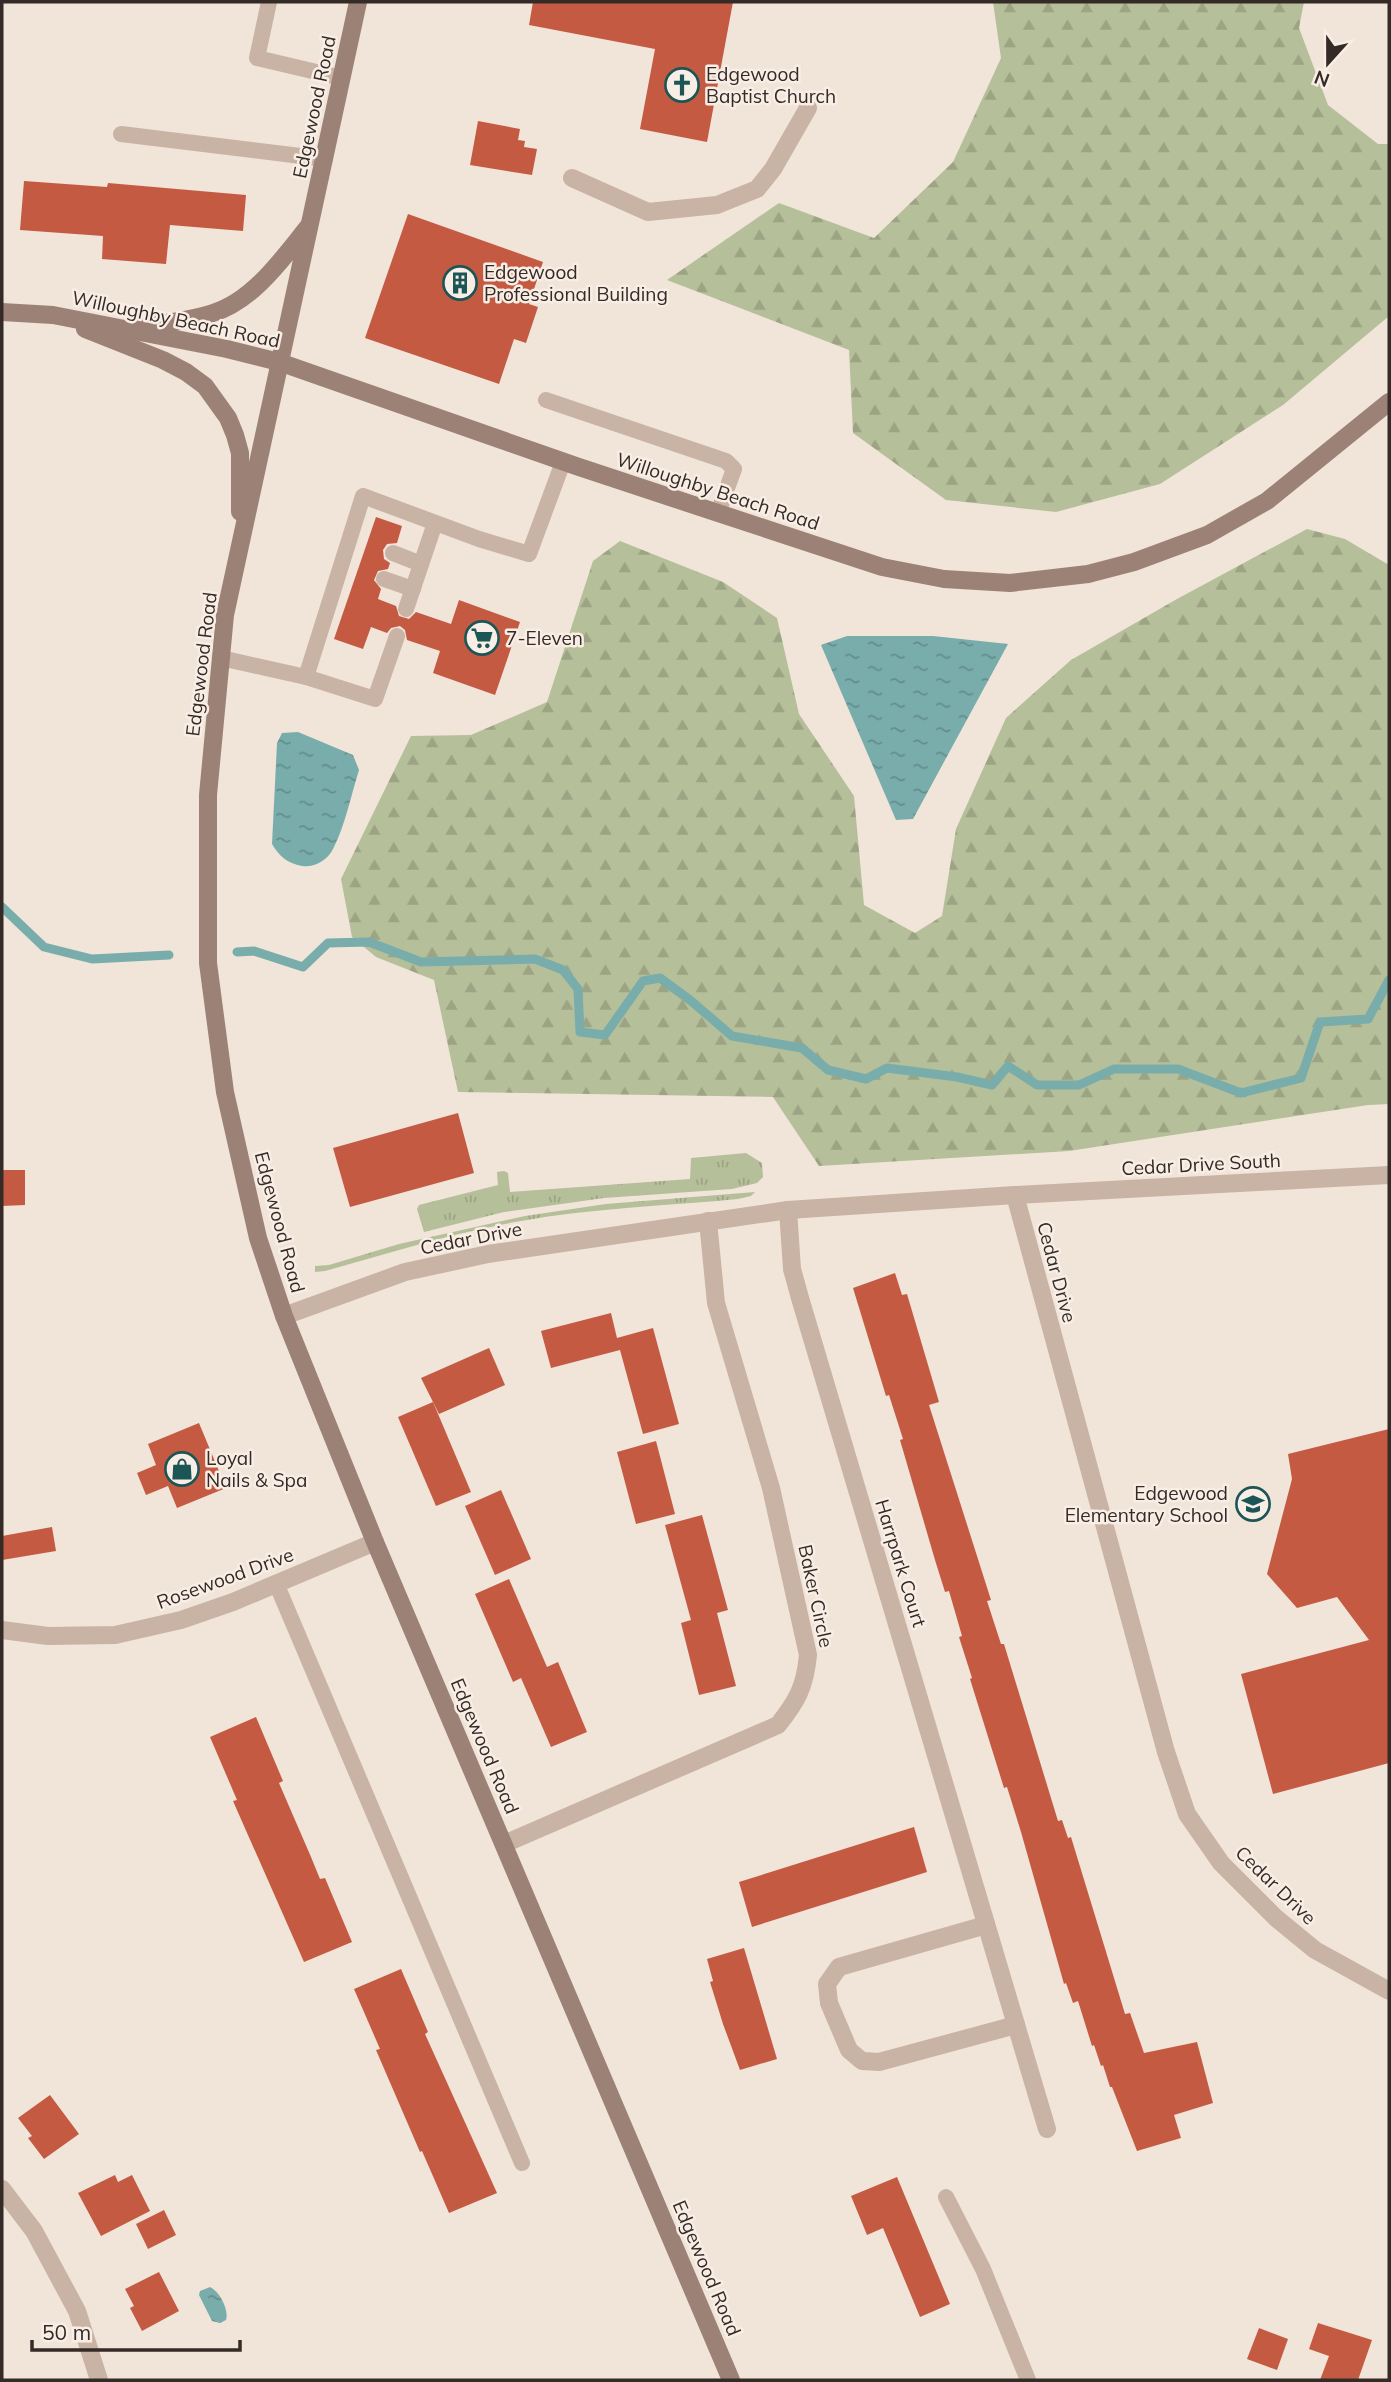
<svg xmlns="http://www.w3.org/2000/svg" width="1391" height="2382" font-family="Mulish,sans-serif">
<style>
.grass{fill:url(#grass-tufts)}
.forest{fill:url(#forest-firs)}
.water{fill:url(#water-ripples)}
.lines{fill:none;stroke-linecap:round;stroke-linejoin:round}
.stream{stroke:#78adac;stroke-width:9}
.building{fill:#c55a43}
.lane{stroke:#c8b3a5;stroke-width:16}
.street{stroke:#c8b3a5;stroke-width:18}
.secondary{stroke:#9c8276;stroke-width:18}
.labels{text-anchor:middle;dominant-baseline:central;stroke-width:5;stroke-linejoin:round;paint-order:stroke}
.poi-label{font-size:19px;fill:#342a26;stroke:#f9eee5;text-anchor:start}
.street-label{font-size:19px;fill:#342a26;stroke:#f9eee5}
</style>
<defs>
<pattern id="grass-tufts" width="24" height="20" patternUnits="userSpaceOnUse" patternTransform="scale(1.75)"><rect width="24" height="20" fill="#b5bf99"/><path d="M3 7l-1-3M5 7V3M7 7l1-3M15 17l-1-3M17 17v-4M19 17l1-3" fill="none" stroke="#9ca484"/></pattern>
<pattern id="forest-firs" width="22" height="20" patternUnits="userSpaceOnUse" patternTransform="scale(1.75)"><rect width="22" height="20" fill="#b5bf99"/><path d="M5 1l3.5 6h-7zM16 11l3.5 6h-7z" fill="#9ca484"/></pattern>
<pattern id="water-ripples" width="26" height="14" patternUnits="userSpaceOnUse" patternTransform="scale(1.75)"><rect width="26" height="14" fill="#78adac"/><path d="M2 4q2-2 4 0t4 0M15 11q2-2 4 0t4 0" fill="none" stroke="#638d8c"/></pattern>
</defs>
<rect width="100%" height="100%" fill="#f1e4d9"/>
<g class="grass">
<path d="M 746,1153 L 762,1163 L 763,1177 L 757,1183 L 732,1189 L 604,1198 L 504,1212 L 424,1232 L 417,1209 L 419,1205 L 498,1185 L 497,1172 L 504,1171 L 508,1173 L 510,1192 L 690,1179 L 691,1158 Z"/>
<path d="M 755,1192 L 751,1196 L 738,1199 C 666,1206 593,1208 521,1221 C 454,1232 390,1253 325,1271 L 315,1272 L 315,1266 L 329,1265 L 399,1244 L 525,1216 L 606,1204 Z"/>
</g>
<g class="forest">
<path d="M 993,2 L 1304,2 L 1299,28 L 1328,105 L 1378,144 L 1389,144 L 1389,316 L 1283,405 L 1160,484 L 1056,512 L 946,500 L 853,433 L 849,350 L 667,280 L 779,203 L 874,238 L 953,162 L 1001,58 Z"/>
<path d="M 1307,529 L 1345,539 L 1389,565 L 1389,1104 L 1368,1105 L 1069,1151 L 819,1166 L 773,1097 L 458,1092 L 434,980 L 376,957 L 352,937 L 341,879 L 411,736 L 471,735 L 547,702 L 593,561 L 620,541 L 723,582 L 777,618 L 799,714 L 854,796 L 864,905 L 915,933 L 942,916 L 956,829 L 1006,718 L 1071,660 L 1177,599 Z"/>
</g>
<g class="water">
<path d="M 847,636 L 933,636 L 1008,644 L 913,819 L 896,820 L 821,645 Z"/>
<path d="M 298,732 L 353,755 L 359,770 C 351,795 345,826 333,849 C 328,860 314,868 302,866 C 287,863 279,856 272,844 L 277,743 L 282,733 Z"/>
<path d="M 210,2287 C 220,2292 229,2310 226,2320 L 220,2323 L 212,2321 L 199,2295 L 200,2291 Z"/>
</g>
<g class="lines">
<g class="stream">
<path d="M 2,907 L 44,947 L 92,959 L 169,955"/>
<path d="M 237,952 L 254,951 L 303,967 L 328,943 L 369,942 L 421,962 L 535,959 L 563,970 L 578,989 L 580,1032 L 605,1035 L 643,981 L 660,978 L 690,1000 L 732,1036 L 802,1048 L 828,1070 L 866,1079 L 887,1068 L 957,1077 L 992,1085 L 1008,1066 L 1037,1085 L 1079,1085 L 1114,1069 L 1178,1069 L 1241,1093 L 1301,1078 L 1320,1022 L 1368,1019 L 1389,980"/>
</g>
</g>
<g class="building">
<path d="M 533,2 L 733,2 L 707,142 L 640,129 L 655,49 L 529,25 Z"/>
<path d="M 478,121 L 520,129 L 518,140 L 525,141 L 524,147 L 537,149 L 532,175 L 470,165 Z"/>
<path d="M 24,181 L 107,187 L 108,183 L 246,195 L 243,231 L 170,225 L 166,264 L 102,259 L 103,236 L 20,230 Z"/>
<path d="M 408,214 L 543,262 L 529,304 L 538,307 L 526,343 L 514,339 L 499,384 L 365,338 Z"/>
<path d="M 376,517 L 402,526 L 397,543 L 387,544 L 383,550 L 384,559 L 390,563 L 388,569 L 378,571 L 374,580 L 381,589 L 378,599 L 396,606 L 399,616 L 409,619 L 416,612 L 451,624 L 459,600 L 520,622 L 495,695 L 433,673 L 440,651 L 407,640 L 405,630 L 400,626 L 391,628 L 387,633 L 371,627 L 363,649 L 334,639 Z"/>
<path d="M 458,1113 L 474,1173 L 350,1207 L 333,1148 Z"/>
<path d="M 2,1170 L 25,1170 L 25,1205 L 2,1206 Z"/>
<path d="M 895,1273 L 902,1295 L 907,1294 L 939,1402 L 929,1405 L 991,1600 L 987,1601 L 1001,1644 L 1004,1644 L 1058,1821 L 1062,1820 L 1068,1838 L 1071,1837 L 1125,2014 L 1130,2013 L 1144,2053 L 1197,2042 L 1213,2103 L 1174,2115 L 1181,2138 L 1137,2151 L 1112,2087 L 1110,2087 L 1103,2065 L 1101,2066 L 1094,2045 L 1092,2046 L 1078,2001 L 1073,2003 L 1066,1983 L 1064,1984 L 1021,1832 L 1007,1787 L 1004,1788 L 970,1679 L 972,1678 L 959,1637 L 962,1636 L 949,1591 L 945,1592 L 935,1560 L 900,1440 L 903,1439 L 889,1395 L 886,1396 L 853,1288 Z"/>
<path d="M 611,1313 L 617,1338 L 653,1328 L 679,1424 L 643,1434 L 620,1350 L 551,1368 L 541,1331 Z"/>
<path d="M 489,1348 L 505,1385 L 439,1414 L 421,1378 Z"/>
<path d="M 433,1402 L 471,1492 L 436,1506 L 398,1417 Z"/>
<path d="M 199,1423 L 226,1488 L 177,1508 L 168,1486 L 146,1495 L 137,1473 L 156,1465 L 148,1444 Z"/>
<path d="M 1389,1429 L 1389,1763 L 1273,1794 L 1241,1674 L 1369,1640 L 1337,1597 L 1297,1608 L 1267,1574 L 1292,1479 L 1288,1454 Z"/>
<path d="M 656,1441 L 675,1514 L 636,1524 L 617,1452 Z"/>
<path d="M 501,1490 L 531,1559 L 495,1575 L 465,1506 Z"/>
<path d="M 702,1515 L 728,1610 L 717,1613 L 736,1686 L 699,1695 L 681,1623 L 691,1620 L 665,1525 Z"/>
<path d="M 52,1527 L 56,1551 L 2,1560 L 2,1536 Z"/>
<path d="M 509,1579 L 547,1667 L 558,1662 L 587,1732 L 551,1747 L 521,1678 L 513,1682 L 475,1594 Z"/>
<path d="M 256,1717 L 283,1781 L 279,1783 L 311,1857 L 320,1879 L 325,1878 L 352,1942 L 304,1962 L 233,1801 L 237,1800 L 210,1737 Z"/>
<path d="M 914,1827 L 927,1872 L 752,1927 L 739,1882 Z"/>
<path d="M 744,1948 L 777,2059 L 740,2070 L 723,2024 L 710,1982 L 713,1981 L 707,1959 Z"/>
<path d="M 401,1969 L 428,2032 L 425,2034 L 497,2193 L 449,2213 L 422,2151 L 420,2152 L 376,2050 L 380,2049 L 354,1989 Z"/>
<path d="M 50,2095 L 79,2134 L 44,2159 L 28,2138 L 32,2136 L 18,2118 Z"/>
<path d="M 115,2175 L 118,2182 L 132,2175 L 150,2211 L 101,2236 L 78,2193 Z"/>
<path d="M 897,2177 L 950,2304 L 920,2317 L 883,2228 L 867,2235 L 851,2196 Z"/>
<path d="M 164,2210 L 176,2235 L 148,2249 L 136,2224 Z"/>
<path d="M 159,2272 L 179,2311 L 142,2331 L 130,2308 L 134,2306 L 125,2289 Z"/>
<path d="M 1318,2323 L 1372,2340 L 1358,2380 L 1320,2380 L 1329,2356 L 1309,2349 Z"/>
<path d="M 1259,2328 L 1288,2339 L 1277,2370 L 1247,2359 Z"/>
</g>
<g class="lines">
<g class="lane">
<path d="M 269,2 L 257,58 L 342,78"/>
<path d="M 121,134 L 325,159"/>
<path d="M 546,400 L 726,461 L 734,469 L 718,513"/>
<path d="M 393,553 L 421,564"/>
<path d="M 384,579 L 413,589"/>
<path d="M 406,609 L 435,523"/>
<path d="M 221,658 L 306,677 L 363,496 L 479,539 L 529,554 L 563,462"/>
<path d="M 306,677 L 375,699 L 397,636"/>
<path d="M 276,1583 L 522,2163"/>
<path d="M 946,2197 L 983,2269 L 1028,2380"/>
</g>
<g class="street">
<path d="M 572,178 L 648,212 L 717,205 L 757,189 L 773,169 L 808,108"/>
<path d="M 1015,1195 L 1166,1752 L 1187,1814 L 1221,1863 L 1276,1918 L 1315,1950 L 1389,1991"/>
<path d="M 788,1210 L 792,1269 L 800,1298 L 1047,2129"/>
<path d="M 284,1316 L 405,1272 L 488,1254 L 788,1210 L 1015,1195 L 1389,1175"/>
<path d="M 2,1630 L 48,1636 L 115,1635 L 181,1620 L 233,1602 L 375,1542"/>
<path d="M 504,1844 L 778,1725 C 797,1701 805,1687 808,1655 L 771,1488 L 716,1303 L 708,1221"/>
<path d="M 986,1925 L 839,1967 L 827,1984 L 829,2003 L 849,2050 L 862,2061 L 879,2062 L 1016,2025"/>
<path d="M 2,2189 L 34,2231 L 77,2311 L 99,2380"/>
</g>
<g class="secondary">
<path d="M 358,2 L 225,615 L 208,795 L 208,963 L 225,1092 L 258,1238 L 284,1316 L 375,1542 L 731,2380"/>
<path d="M 2,312 L 53,315 L 227,349 L 279,362 L 576,466 L 718,513 L 882,567 L 944,579 L 1010,583 L 1088,574 L 1134,562 L 1207,535 L 1267,501 L 1389,402"/>
<path d="M 138,328 C 162,323 189,321 213,313 C 253,301 283,258 308,227"/>
<path d="M 85,329 L 163,360 L 186,372 L 205,386 L 228,418 L 235,435 L 240,453 L 240,512"/>
</g>
</g>
<defs>
<g id="church-ring" transform="scale(1.75)"><circle r="9.5" fill="#f9eee5" stroke="#1c5555" stroke-width="1.5"/><path d="M-1.2-6h2.4v3.5h3.3v2.4h-3.3V6h-2.4V-.1h-3.3v-2.4h3.3Z" fill="#1c5555"/></g>
<g id="building-ring" transform="scale(1.75)"><circle r="9.5" fill="#f9eee5" stroke="#1c5555" stroke-width="1.5"/><path d="M-4-6H4V6H1V3H-1V6H-4ZM-2.5-4.3h1.7v1.8h-1.7ZM.8-4.3h1.7v1.8H.8ZM-2.5-1h1.7V.8h-1.7ZM.8-1h1.7V.8H.8Z" fill="#1c5555"/></g>
<g id="supermarket-ring" transform="scale(1.75)"><circle r="9.5" fill="#f9eee5" stroke="#1c5555" stroke-width="1.5"/><path d="M-6-5.5h2.5l.6 2H6L4.5 2H-2.5L-4.4-4H-6ZM-1.5 3.2a1.3 1.3 0 1 0 .1 0ZM3 3.2a1.3 1.3 0 1 0 .1 0Z" fill="#1c5555"/></g>
<g id="shop-ring" transform="scale(1.75)"><circle r="9.5" fill="#f9eee5" stroke="#1c5555" stroke-width="1.5"/><path d="M-5-2.5h2.3a2.7 3.5 0 0 1 5.4 0H5L5.5 6h-11ZM-1.5-2.5h3a1.5 2.3 0 0 0-3 0Z" fill="#1c5555"/></g>
<g id="school-ring" transform="scale(1.75)"><circle r="9.5" fill="#f9eee5" stroke="#1c5555" stroke-width="1.5"/><path d="M0-5L7-2L0 1L-7-2ZM-4 1L0 2.5L4 1V4Q0 6-4 4Z" fill="#1c5555"/></g>
</defs>
<g fill-rule="evenodd">
<use href="#church-ring" x="682" y="85"/>
<use href="#building-ring" x="460" y="283"/>
<use href="#supermarket-ring" x="482" y="638"/>
<use href="#shop-ring" x="182" y="1469"/>
<use href="#school-ring" x="1253" y="1504"/>
</g>
<g class="labels">
<g class="poi-label">
<text x="706" y="74">Edgewood<tspan x="706" dy="22">Baptist Church</tspan></text>
<text x="484" y="272">Edgewood<tspan x="484" dy="22">Professional Building</tspan></text>
<text x="506" y="638">7-Eleven</text>
<text x="206" y="1458">Loyal<tspan x="206" dy="22">Nails &amp; Spa</tspan></text>
<text x="1228" y="1493" text-anchor="end">Edgewood<tspan x="1228" dy="22">Elementary School</tspan></text>
</g>
<g class="street-label">
<text transform="translate(314 107) rotate(-78)">Edgewood Road</text>
<text transform="translate(176 319) rotate(12)">Willoughby Beach Road</text>
<text transform="translate(718 491) rotate(18)">Willoughby Beach Road</text>
<text transform="translate(201 664) rotate(-83)">Edgewood Road</text>
<text transform="translate(1201 1164) rotate(-3)">Cedar Drive South</text>
<text transform="translate(280 1222) rotate(75)">Edgewood Road</text>
<text transform="translate(471 1238) rotate(-11)">Cedar Drive</text>
<text transform="translate(1057 1272) rotate(75)">Cedar Drive</text>
<text transform="translate(901 1563) rotate(73)">Harrpark Court</text>
<text transform="translate(225 1578) rotate(-20)">Rosewood Drive</text>
<text transform="translate(816 1596) rotate(78)">Baker Circle</text>
<text transform="translate(485 1746) rotate(67)">Edgewood Road</text>
<text transform="translate(1276 1885) rotate(44)">Cedar Drive</text>
<text transform="translate(707 2268) rotate(67)">Edgewood Road</text>
</g>
</g>
<rect width="1391" height="2382" fill="none" stroke="#342a26" stroke-width="7"/>
<g transform="translate(1328 63) rotate(201)" stroke="#f9eee5" stroke-width="5" paint-order="stroke">
<path d="M0-5L12 26L0 18L-12 26Z" fill="#342a26"/>
<text y="-10" font-size="19" font-weight="bold" text-anchor="middle" fill="#342a26">N</text>
</g>
<path d="M32 2340v10h208v-10" fill="none" stroke="#342a26" stroke-width="3.5"/>
<text x="42" y="2340" font-size="21" fill="#342a26" stroke="#f9eee5" stroke-width="5" paint-order="stroke">50 m</text>
</svg>
